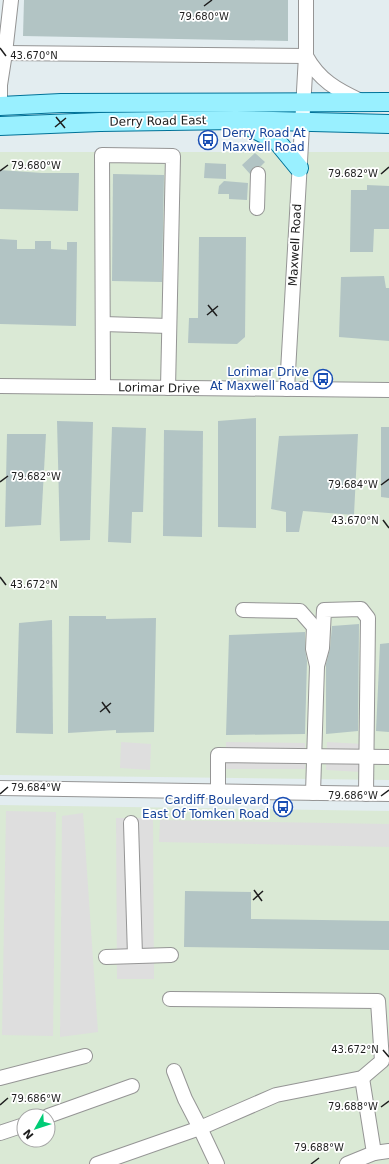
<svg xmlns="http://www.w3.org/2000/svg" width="389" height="1164" font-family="'DejaVu Sans',sans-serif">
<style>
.industrial{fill:#dae9d5;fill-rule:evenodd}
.parking{fill:#dedede}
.building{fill:#b2c4c4}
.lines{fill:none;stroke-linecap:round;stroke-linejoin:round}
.minor-casing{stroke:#959595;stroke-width:16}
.major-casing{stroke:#007298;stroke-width:20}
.minor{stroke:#fff;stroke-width:14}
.major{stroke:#99f0ff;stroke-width:18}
.ticks{fill:none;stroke:#1e1e1e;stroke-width:1.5}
.labels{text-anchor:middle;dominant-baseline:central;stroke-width:3.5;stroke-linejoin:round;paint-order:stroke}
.street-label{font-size:12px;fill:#1e1e1e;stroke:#fff}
.transit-label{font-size:12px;fill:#164399;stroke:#fff;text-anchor:end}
.ticks-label{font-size:10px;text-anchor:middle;fill:#1e1e1e;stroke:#fff;stroke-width:3.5;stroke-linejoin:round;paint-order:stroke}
</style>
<rect width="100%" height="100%" fill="#e3edf0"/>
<g class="industrial">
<path d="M 0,152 L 389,152 L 389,780 L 0,775 Z"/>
<path d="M 0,805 L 389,811 L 389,1164 L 0,1164 ZM 24,1116 L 48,1116 L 48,1140 L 24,1140 Z"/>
</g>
<g class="parking">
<path d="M 121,742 L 151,744 L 150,770 L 120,768 Z"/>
<path d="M 226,742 L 305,743 L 305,769 L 226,769 Z"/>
<path d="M 327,742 L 363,744 L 361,772 L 326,770 Z"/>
<path d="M 6,811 L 56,812 L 53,1036 L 2,1035 Z"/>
<path d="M 83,813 L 98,1032 L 60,1037 L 62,816 Z"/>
<path d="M 116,818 L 153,818 L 154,979 L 117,979 Z"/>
<path d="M 160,820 L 389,824 L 389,847 L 159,842 Z"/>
</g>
<g class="building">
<path d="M 24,0 L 288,0 L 288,41 L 23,36 Z"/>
<path d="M 255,153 L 265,162 L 261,166 L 254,167 L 250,174 L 242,165 Z"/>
<path d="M 205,163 L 226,164 L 226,179 L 204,178 Z"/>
<path d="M 0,170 L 42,173 L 79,173 L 78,211 L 0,209 Z"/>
<path d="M 113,174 L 164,175 L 162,282 L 112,281 Z"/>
<path d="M 224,181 L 248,183 L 247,200 L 229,199 L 229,194 L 218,194 L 219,186 Z"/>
<path d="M 367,185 L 389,186 L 389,229 L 374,229 L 373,252 L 350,252 L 351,190 L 367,190 Z"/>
<path d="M 199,237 L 246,237 L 245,337 L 237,344 L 188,343 L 189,318 L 198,318 Z"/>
<path d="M 0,239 L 17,240 L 17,249 L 35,249 L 35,241 L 51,241 L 51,249 L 67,250 L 67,242 L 77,242 L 76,326 L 0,324 Z"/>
<path d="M 384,276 L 386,288 L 389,288 L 389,341 L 339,337 L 341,277 Z"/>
<path d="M 256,418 L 256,528 L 218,527 L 218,421 Z"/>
<path d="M 57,421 L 93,422 L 90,540 L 60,541 Z"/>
<path d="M 112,427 L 146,428 L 143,512 L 132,512 L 131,543 L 108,542 Z"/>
<path d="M 381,427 L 389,427 L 389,498 L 381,497 Z"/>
<path d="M 164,430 L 203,431 L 202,537 L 163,536 Z"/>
<path d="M 7,434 L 46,434 L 41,525 L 5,527 Z"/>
<path d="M 358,434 L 354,515 L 303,511 L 299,532 L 286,532 L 286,512 L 271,509 L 279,436 Z"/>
<path d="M 69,616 L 106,616 L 106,619 L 156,618 L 154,732 L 116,733 L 116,730 L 68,733 Z"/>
<path d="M 52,620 L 53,734 L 16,733 L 19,623 Z"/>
<path d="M 359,624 L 358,731 L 326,734 L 326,664 L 330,649 L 332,626 Z"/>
<path d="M 305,632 L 305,649 L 307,661 L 305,734 L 226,735 L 229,635 Z"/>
<path d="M 389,643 L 389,732 L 376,731 L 380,644 Z"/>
<path d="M 185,891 L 251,892 L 251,919 L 389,921 L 389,950 L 184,947 Z"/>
</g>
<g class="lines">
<g class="minor-casing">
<g id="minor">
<path d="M 5,53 L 306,56"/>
<path d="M 306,56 C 319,80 337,90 361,101"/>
<path d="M 0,105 L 0,85 L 5,53 L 11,0"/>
<path d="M 257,208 L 258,174"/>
<path d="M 103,324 L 169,326"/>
<path d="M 0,386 L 389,390"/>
<path d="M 103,387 L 102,155 L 173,156 L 168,388"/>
<path d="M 287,389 L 306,56 L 306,0"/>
<path d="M 243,610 L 300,611 L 314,627 L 313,649 L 317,666 L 313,793"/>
<path d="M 317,666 L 322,648 L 324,610 L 361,609 L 368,618 L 366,794"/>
<path d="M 0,788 L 389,794"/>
<path d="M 218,792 L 218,755 L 389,757"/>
<path d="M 131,823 L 135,956"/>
<path d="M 106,957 L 171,955"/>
<path d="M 170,999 L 378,1001 L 382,1061 L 362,1078 L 276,1095 L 200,1128 L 185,1099 L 174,1071"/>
<path d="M 0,1078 L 85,1056"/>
<path d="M 48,1116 L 132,1086"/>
<path d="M 0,1133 L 24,1125"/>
<path d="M 374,1153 L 389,1151"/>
<path d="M 97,1164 L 200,1128 L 217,1164"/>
<path d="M 347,1164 L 374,1153 L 362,1078"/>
</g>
</g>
<g class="major-casing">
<g id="major">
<path d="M 0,106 L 61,103 L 389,102"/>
<path d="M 242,123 L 276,140 L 299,168"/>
<path d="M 0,126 L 100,122 L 236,120 L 389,124"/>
</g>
</g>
<use href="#minor" class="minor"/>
<use href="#major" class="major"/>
</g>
<path class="ticks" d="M 204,6 L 212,0M 0,48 L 6,56M 56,117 L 65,128M 55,127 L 66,118M 0,171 L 8,165M 381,174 L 389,167M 208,305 L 217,316M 207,315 L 218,306M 0,482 L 8,476M 381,485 L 389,479M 383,520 L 389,528M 0,577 L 6,585M 102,702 L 110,713M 100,712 L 111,703M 0,794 L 8,787M 381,796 L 389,790M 254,890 L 262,901M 253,900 L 263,891M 383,1050 L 389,1057M 0,1105 L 8,1098M 381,1107 L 389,1101M 311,1164 L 319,1158"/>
<defs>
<g id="bus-ring" transform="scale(1)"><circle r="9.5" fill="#fff" stroke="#1a4fb4" stroke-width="1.5"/><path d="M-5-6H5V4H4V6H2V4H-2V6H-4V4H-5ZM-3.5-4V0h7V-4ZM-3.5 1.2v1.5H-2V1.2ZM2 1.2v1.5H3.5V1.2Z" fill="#1a4fb4"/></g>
</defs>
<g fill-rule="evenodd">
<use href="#bus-ring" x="208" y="140"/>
<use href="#bus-ring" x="323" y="379"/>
<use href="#bus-ring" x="283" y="807"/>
</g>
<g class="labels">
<g class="street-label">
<text transform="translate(158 121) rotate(-1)">Derry Road East</text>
<text transform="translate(295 245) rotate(-87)">Maxwell Road</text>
<text transform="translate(159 388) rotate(1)">Lorimar Drive</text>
</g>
<g class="transit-label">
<text x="222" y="133" text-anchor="start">Derry Road At<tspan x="222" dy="14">Maxwell Road</tspan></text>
<text x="309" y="372">Lorimar Drive<tspan x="309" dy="14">At Maxwell Road</tspan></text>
<text x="269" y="800">Cardiff Boulevard<tspan x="269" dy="14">East Of Tomken Road</tspan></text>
</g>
</g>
<g class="ticks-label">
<text x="204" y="20">79.680°W</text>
<text x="34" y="59">43.670°N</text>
<text x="36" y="169">79.680°W</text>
<text x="353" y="177">79.682°W</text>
<text x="36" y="480">79.682°W</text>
<text x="353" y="488">79.684°W</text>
<text x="355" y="524">43.670°N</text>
<text x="34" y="588">43.672°N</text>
<text x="36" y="791">79.684°W</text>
<text x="353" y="799">79.686°W</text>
<text x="355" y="1053">43.672°N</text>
<text x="36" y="1102">79.686°W</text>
<text x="353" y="1110">79.688°W</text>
<text x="319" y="1151">79.688°W</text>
</g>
<g transform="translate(36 1128) rotate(231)"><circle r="19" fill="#ffffff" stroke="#a5a5a5"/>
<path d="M0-3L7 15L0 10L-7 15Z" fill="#00cc76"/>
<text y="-6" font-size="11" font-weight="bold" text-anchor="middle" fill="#1e1e1e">N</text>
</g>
</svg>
